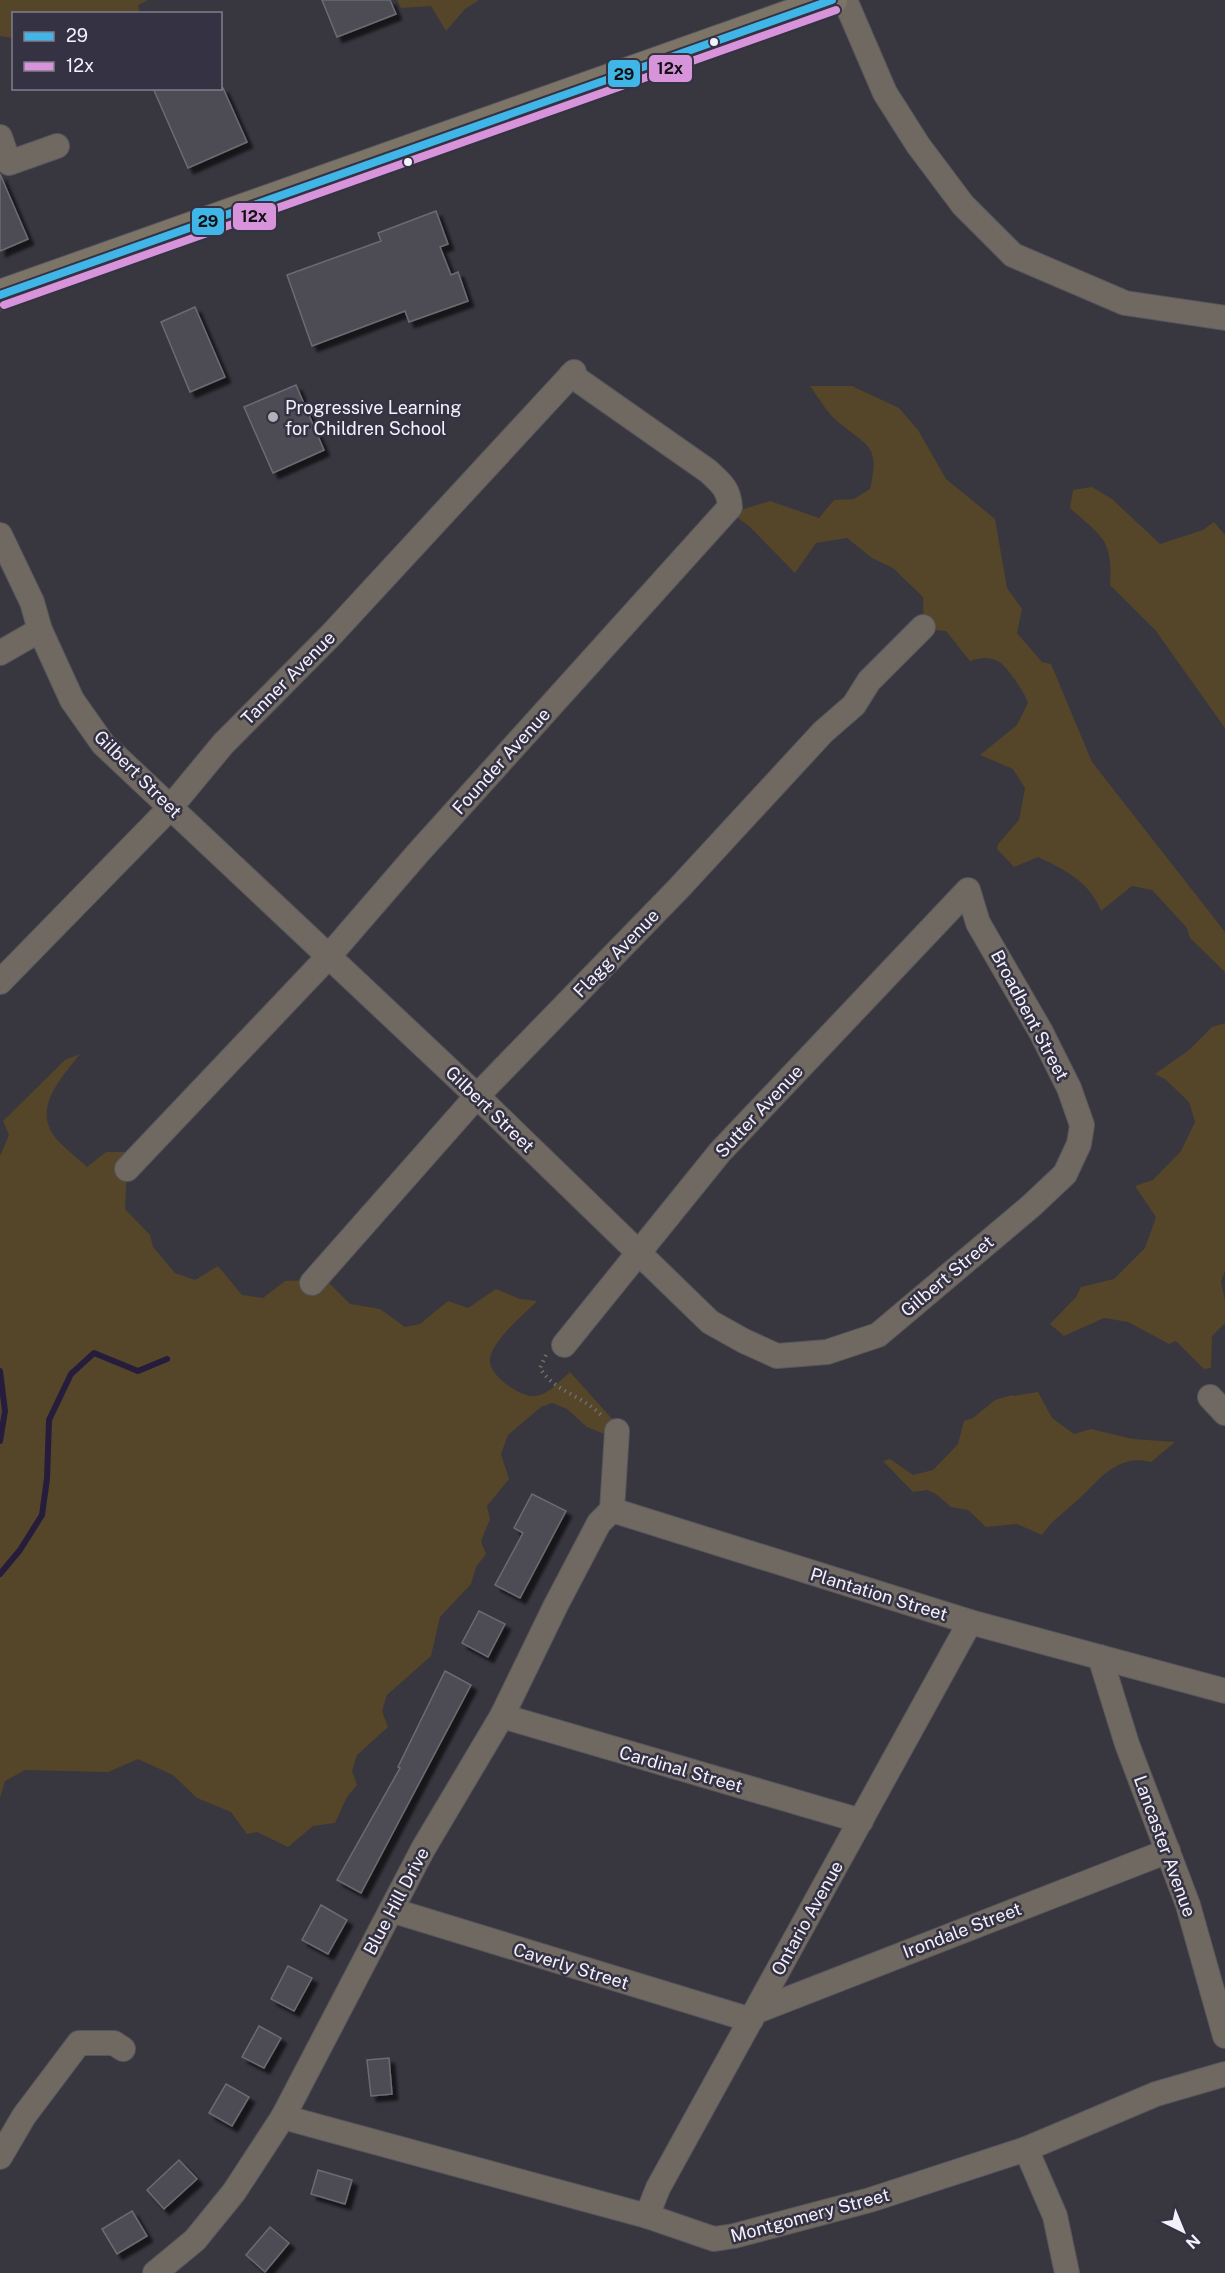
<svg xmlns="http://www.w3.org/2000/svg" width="1225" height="2273" font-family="'Public Sans',sans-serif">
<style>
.green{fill:#55462a}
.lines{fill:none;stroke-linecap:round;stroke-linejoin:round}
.stream{stroke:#261d3d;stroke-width:6}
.building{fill:#4d4b53;stroke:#6c6a72;stroke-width:1.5;filter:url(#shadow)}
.minor-casing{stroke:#57555c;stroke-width:26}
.major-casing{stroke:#57555c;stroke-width:32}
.path{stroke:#716d6a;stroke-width:4;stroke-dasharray:1.5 4.5;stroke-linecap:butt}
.minor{stroke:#6f6961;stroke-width:24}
.major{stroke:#7c7466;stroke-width:30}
.bus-1-casing{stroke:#353243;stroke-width:12}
.bus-2-casing{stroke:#353243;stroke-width:12}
.bus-1{stroke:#40b6e8;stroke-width:8}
.bus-2{stroke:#d894db;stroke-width:8}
.bus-dot{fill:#f3f1fc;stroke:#353243;stroke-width:2}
.poi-dot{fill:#b2b0ba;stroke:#353243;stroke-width:2}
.labels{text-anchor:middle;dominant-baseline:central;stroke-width:5;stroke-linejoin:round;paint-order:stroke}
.poi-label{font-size:18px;fill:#f3f1fc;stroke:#353243;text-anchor:start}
.street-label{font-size:18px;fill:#f3f1fc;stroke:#353243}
.line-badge{stroke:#353243;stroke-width:2}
.pale-badge-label{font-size:16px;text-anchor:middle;font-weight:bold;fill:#111}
</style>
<defs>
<filter id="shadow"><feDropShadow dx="5.5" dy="5.5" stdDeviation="1.5" flood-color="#0009"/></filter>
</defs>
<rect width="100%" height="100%" fill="#38363f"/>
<g class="green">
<path d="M 0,0 L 148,0 L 138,5 L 140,13 L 14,14 L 13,38 L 0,36 Z"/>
<path d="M 397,0 L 479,0 L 465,9 L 446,31 L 431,6 L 401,8 Z"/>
<path d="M 810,386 L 852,386 L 899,408 L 918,430 L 946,479 L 995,519 L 1007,588 L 1022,609 L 1017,633 L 1042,662 L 1051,664 L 1092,762 L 1225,932 L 1225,972 L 1190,938 L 1187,928 L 1152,890 L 1132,886 L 1101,911 C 1089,881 1065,870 1038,857 L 1014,867 L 997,849 L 998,844 L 1019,820 L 1025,788 L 1013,769 L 980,755 L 1017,725 L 1028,703 C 1026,694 1006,665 998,661 C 988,656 979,658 970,661 L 946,631 L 924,629 L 923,597 L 893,568 L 872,558 L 847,538 L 816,543 L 795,573 L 749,526 L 731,513 L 770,501 L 819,518 L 834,500 L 854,499 L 870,489 C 881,442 866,447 836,420 C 826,411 818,397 810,386 Z"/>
<path d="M 1092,487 L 1112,499 L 1160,544 L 1203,530 L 1214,522 L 1225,535 L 1225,728 L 1156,631 L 1110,585 C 1113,539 1102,537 1070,508 L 1073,490 Z"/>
<path d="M 1225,1023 L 1225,1271 L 1221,1282 L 1225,1300 L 1225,1323 L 1212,1336 L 1211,1368 L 1204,1369 L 1176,1341 L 1169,1344 L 1128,1322 L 1104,1318 L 1064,1336 L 1050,1324 L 1076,1297 L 1081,1287 L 1114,1279 L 1145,1248 L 1156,1217 L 1135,1186 L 1153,1180 L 1181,1151 L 1195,1122 L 1189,1102 L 1165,1079 L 1155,1074 L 1189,1050 L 1212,1027 Z"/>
<path d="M 80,1054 C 64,1075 36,1103 51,1131 C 56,1142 78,1158 87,1167 L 106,1152 L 128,1152 L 125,1209 L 150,1235 L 153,1247 L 175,1273 L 195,1280 L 218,1266 L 242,1295 L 263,1298 L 285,1281 L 308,1280 L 319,1273 L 350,1304 L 380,1309 L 405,1327 L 420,1324 L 448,1301 L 468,1308 L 496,1289 L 520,1299 L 537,1301 C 524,1315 494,1338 490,1358 C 487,1375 521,1398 536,1396 C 549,1394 561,1380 570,1372 L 614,1421 L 614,1438 L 587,1427 L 567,1409 L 552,1403 L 541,1407 L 508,1435 L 501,1454 L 509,1479 L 487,1506 L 490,1519 L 481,1541 L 486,1554 L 476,1567 L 471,1584 L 440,1617 L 431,1656 L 387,1695 L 382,1711 L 388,1727 L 357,1755 L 352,1771 L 357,1785 L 347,1797 L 335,1823 L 313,1826 L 288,1847 L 257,1832 L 247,1834 L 231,1812 L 197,1798 L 173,1775 L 138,1759 L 108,1772 L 25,1770 L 5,1781 L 0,1798 L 0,1156 L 9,1135 L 3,1121 L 65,1060 Z"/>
<path d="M 1038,1392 L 1052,1418 L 1074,1434 L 1091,1429 L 1133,1439 L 1175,1442 L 1151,1462 C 1115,1452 1096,1485 1072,1505 C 1058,1518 1053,1519 1042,1535 L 1017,1524 L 986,1527 L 968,1510 L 951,1507 L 936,1494 L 927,1490 L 913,1492 L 883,1461 L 890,1459 L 913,1475 L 933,1470 L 958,1444 L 964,1421 L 973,1418 L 995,1400 L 1012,1395 L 1013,1396 Z"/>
</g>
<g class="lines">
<g class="stream">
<path d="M 0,1371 L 5,1411 L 0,1441"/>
<path d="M 0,1574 L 20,1550 L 42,1515 L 47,1479 L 49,1420 L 71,1374 L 94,1353 L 138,1371 L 167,1359"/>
</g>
</g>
<g class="building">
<path d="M 322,0 L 390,0 L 396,14 L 337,37 Z"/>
<path d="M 153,88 L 223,88 L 247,142 L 188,168 Z"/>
<path d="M 0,174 L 28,239 L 0,251 Z"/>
<path d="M 436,211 L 448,244 L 440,247 L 451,275 L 458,272 L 468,301 L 409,322 L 405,311 L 312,346 L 287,275 L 381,241 L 378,233 Z"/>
<path d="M 195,307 L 225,377 L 190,392 L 161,322 Z"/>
<path d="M 296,385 L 324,450 L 273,473 L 244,407 Z"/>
<path d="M 532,1494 L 566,1511 L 520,1598 L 495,1585 L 523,1533 L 514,1528 Z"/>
<path d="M 479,1611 L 505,1624 L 488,1657 L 462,1643 Z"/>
<path d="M 445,1671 L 471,1685 L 361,1893 L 337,1880 L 400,1768 L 398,1767 Z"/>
<path d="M 321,1905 L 347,1920 L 328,1954 L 302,1940 Z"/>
<path d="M 288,1966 L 312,1978 L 294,2011 L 271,1999 Z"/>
<path d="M 259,2026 L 281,2038 L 264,2068 L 242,2057 Z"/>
<path d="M 389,2058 L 392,2094 L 371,2096 L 367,2060 Z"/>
<path d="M 226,2084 L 249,2097 L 232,2126 L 209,2113 Z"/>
<path d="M 179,2160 L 197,2179 L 164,2209 L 147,2190 Z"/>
<path d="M 318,2170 L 352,2180 L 345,2204 L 311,2194 Z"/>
<path d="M 132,2211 L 147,2236 L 117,2254 L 102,2229 Z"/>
<path d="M 270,2227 L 289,2243 L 265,2272 L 246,2255 Z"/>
</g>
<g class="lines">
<g class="minor-casing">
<g id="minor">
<path d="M 845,0 L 885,93 L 918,145 L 963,205 L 1013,255 L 1125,303 L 1225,318"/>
<path d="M 0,137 L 9,163 L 57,146"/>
<path d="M 0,535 L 32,602 L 40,630 L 72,700 L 103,744 L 477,1096 L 710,1322 L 744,1341 L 777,1356 L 827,1352 L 878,1335 L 1031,1206 L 1065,1174 L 1079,1144 L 1082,1125 L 1069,1088 L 1041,1032 L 978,923 L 968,890 L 720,1152 L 564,1345"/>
<path d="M 0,653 L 40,630"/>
<path d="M 0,982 L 170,808 L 223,744 L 331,635 L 574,372"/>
<path d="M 127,1169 L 329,956 L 418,853 L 730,507 C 729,489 721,483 708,471 L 571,375"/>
<path d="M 312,1283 L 477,1096 L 679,888 L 823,732 L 854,705 L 869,681 L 923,627"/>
<path d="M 1210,1397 L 1225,1413"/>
<path d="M 612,1510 L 970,1622 L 1225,1691"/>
<path d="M 612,1510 L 617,1431"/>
<path d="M 1100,1657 L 1127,1744 L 1188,1905 L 1225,2036"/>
<path d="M 502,1716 L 861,1821"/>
<path d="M 391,1910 L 751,2020"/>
<path d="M 757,2011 L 1168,1851"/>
<path d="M 283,2117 L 647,2216 L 714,2239 L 734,2236 L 870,2200 L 1026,2149 L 1156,2094 L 1225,2074"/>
<path d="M 1026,2149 L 1055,2216 L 1067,2273"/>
<path d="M 0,2157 L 24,2116 L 79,2043 L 114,2043 L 123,2049"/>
<path d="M 647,2216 L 658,2188 L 970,1622"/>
<path d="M 155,2273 L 195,2240 L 234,2192 L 283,2117 L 423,1849 L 502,1716 L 556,1605 L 599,1523 L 612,1510"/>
</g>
</g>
<g class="major-casing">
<path id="major" d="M 0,295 L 832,0"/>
</g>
<path class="path" d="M 546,1355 L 540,1368 C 554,1392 584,1396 602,1416"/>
<use href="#minor" class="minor"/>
<use href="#major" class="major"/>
<g class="bus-1-casing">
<path id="bus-1" d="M 0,295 L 832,0"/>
</g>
<g class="bus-2-casing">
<path id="bus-2" d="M 4,305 L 836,10"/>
</g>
<use href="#bus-1" class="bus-1"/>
<use href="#bus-2" class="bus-2"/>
</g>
<g class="bus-dot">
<circle cx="714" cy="42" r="5"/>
<circle cx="408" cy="162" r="5"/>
</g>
<circle class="poi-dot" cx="273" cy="417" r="6"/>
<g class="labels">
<g class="poi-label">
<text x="285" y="407">Progressive Learning<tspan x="285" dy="21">for Children School</tspan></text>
</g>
<g class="street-label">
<text transform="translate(288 678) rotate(-45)">Tanner Avenue</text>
<text transform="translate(501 761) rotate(-48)">Founder Avenue</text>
<text transform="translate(138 774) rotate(45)">Gilbert Street</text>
<text transform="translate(616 953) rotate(-46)">Flagg Avenue</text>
<text transform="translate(1030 1015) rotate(62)">Broadbent Street</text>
<text transform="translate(490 1109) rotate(44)">Gilbert Street</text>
<text transform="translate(759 1111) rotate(-47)">Sutter Avenue</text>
<text transform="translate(947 1276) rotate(-40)">Gilbert Street</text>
<text transform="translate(879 1594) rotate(17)">Plantation Street</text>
<text transform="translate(681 1769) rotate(16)">Cardinal Street</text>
<text transform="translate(1165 1846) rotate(70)">Lancaster Avenue</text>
<text transform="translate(396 1901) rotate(-62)">Blue Hill Drive</text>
<text transform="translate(807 1918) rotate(-61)">Ontario Avenue</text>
<text transform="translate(962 1930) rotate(-21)">Irondale Street</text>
<text transform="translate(571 1966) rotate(17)">Caverly Street</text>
<text transform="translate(810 2215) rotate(-15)">Montgomery Street</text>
</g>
</g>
<g class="line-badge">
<rect x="648" y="54" width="45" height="29" rx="6" fill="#d894db"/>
<rect x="607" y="59" width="34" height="29" rx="6" fill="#40b6e8"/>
<rect x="232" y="202" width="45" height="29" rx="6" fill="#d894db"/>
<rect x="191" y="207" width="34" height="29" rx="6" fill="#40b6e8"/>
</g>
<g class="pale-badge-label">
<text x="670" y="74">12x</text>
<text x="624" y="80">29</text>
<text x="254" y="222">12x</text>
<text x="208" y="227">29</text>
</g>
<rect x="12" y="12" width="210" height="78" fill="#353243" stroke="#817e8d" stroke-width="1.5"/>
<rect x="24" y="32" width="30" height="9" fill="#40b6e8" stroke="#817e8d" stroke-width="1.5"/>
<text x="66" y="42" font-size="18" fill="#f3f1fc">29</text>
<rect x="24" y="62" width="30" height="9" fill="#d894db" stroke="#817e8d" stroke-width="1.5"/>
<text x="66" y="72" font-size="18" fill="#f3f1fc">12x</text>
<g transform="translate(1183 2231) rotate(137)" stroke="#353243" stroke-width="4.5" paint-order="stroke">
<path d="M0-4.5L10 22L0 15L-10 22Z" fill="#f3f1fc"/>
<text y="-9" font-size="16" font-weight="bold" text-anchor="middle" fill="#f3f1fc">N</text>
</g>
</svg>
